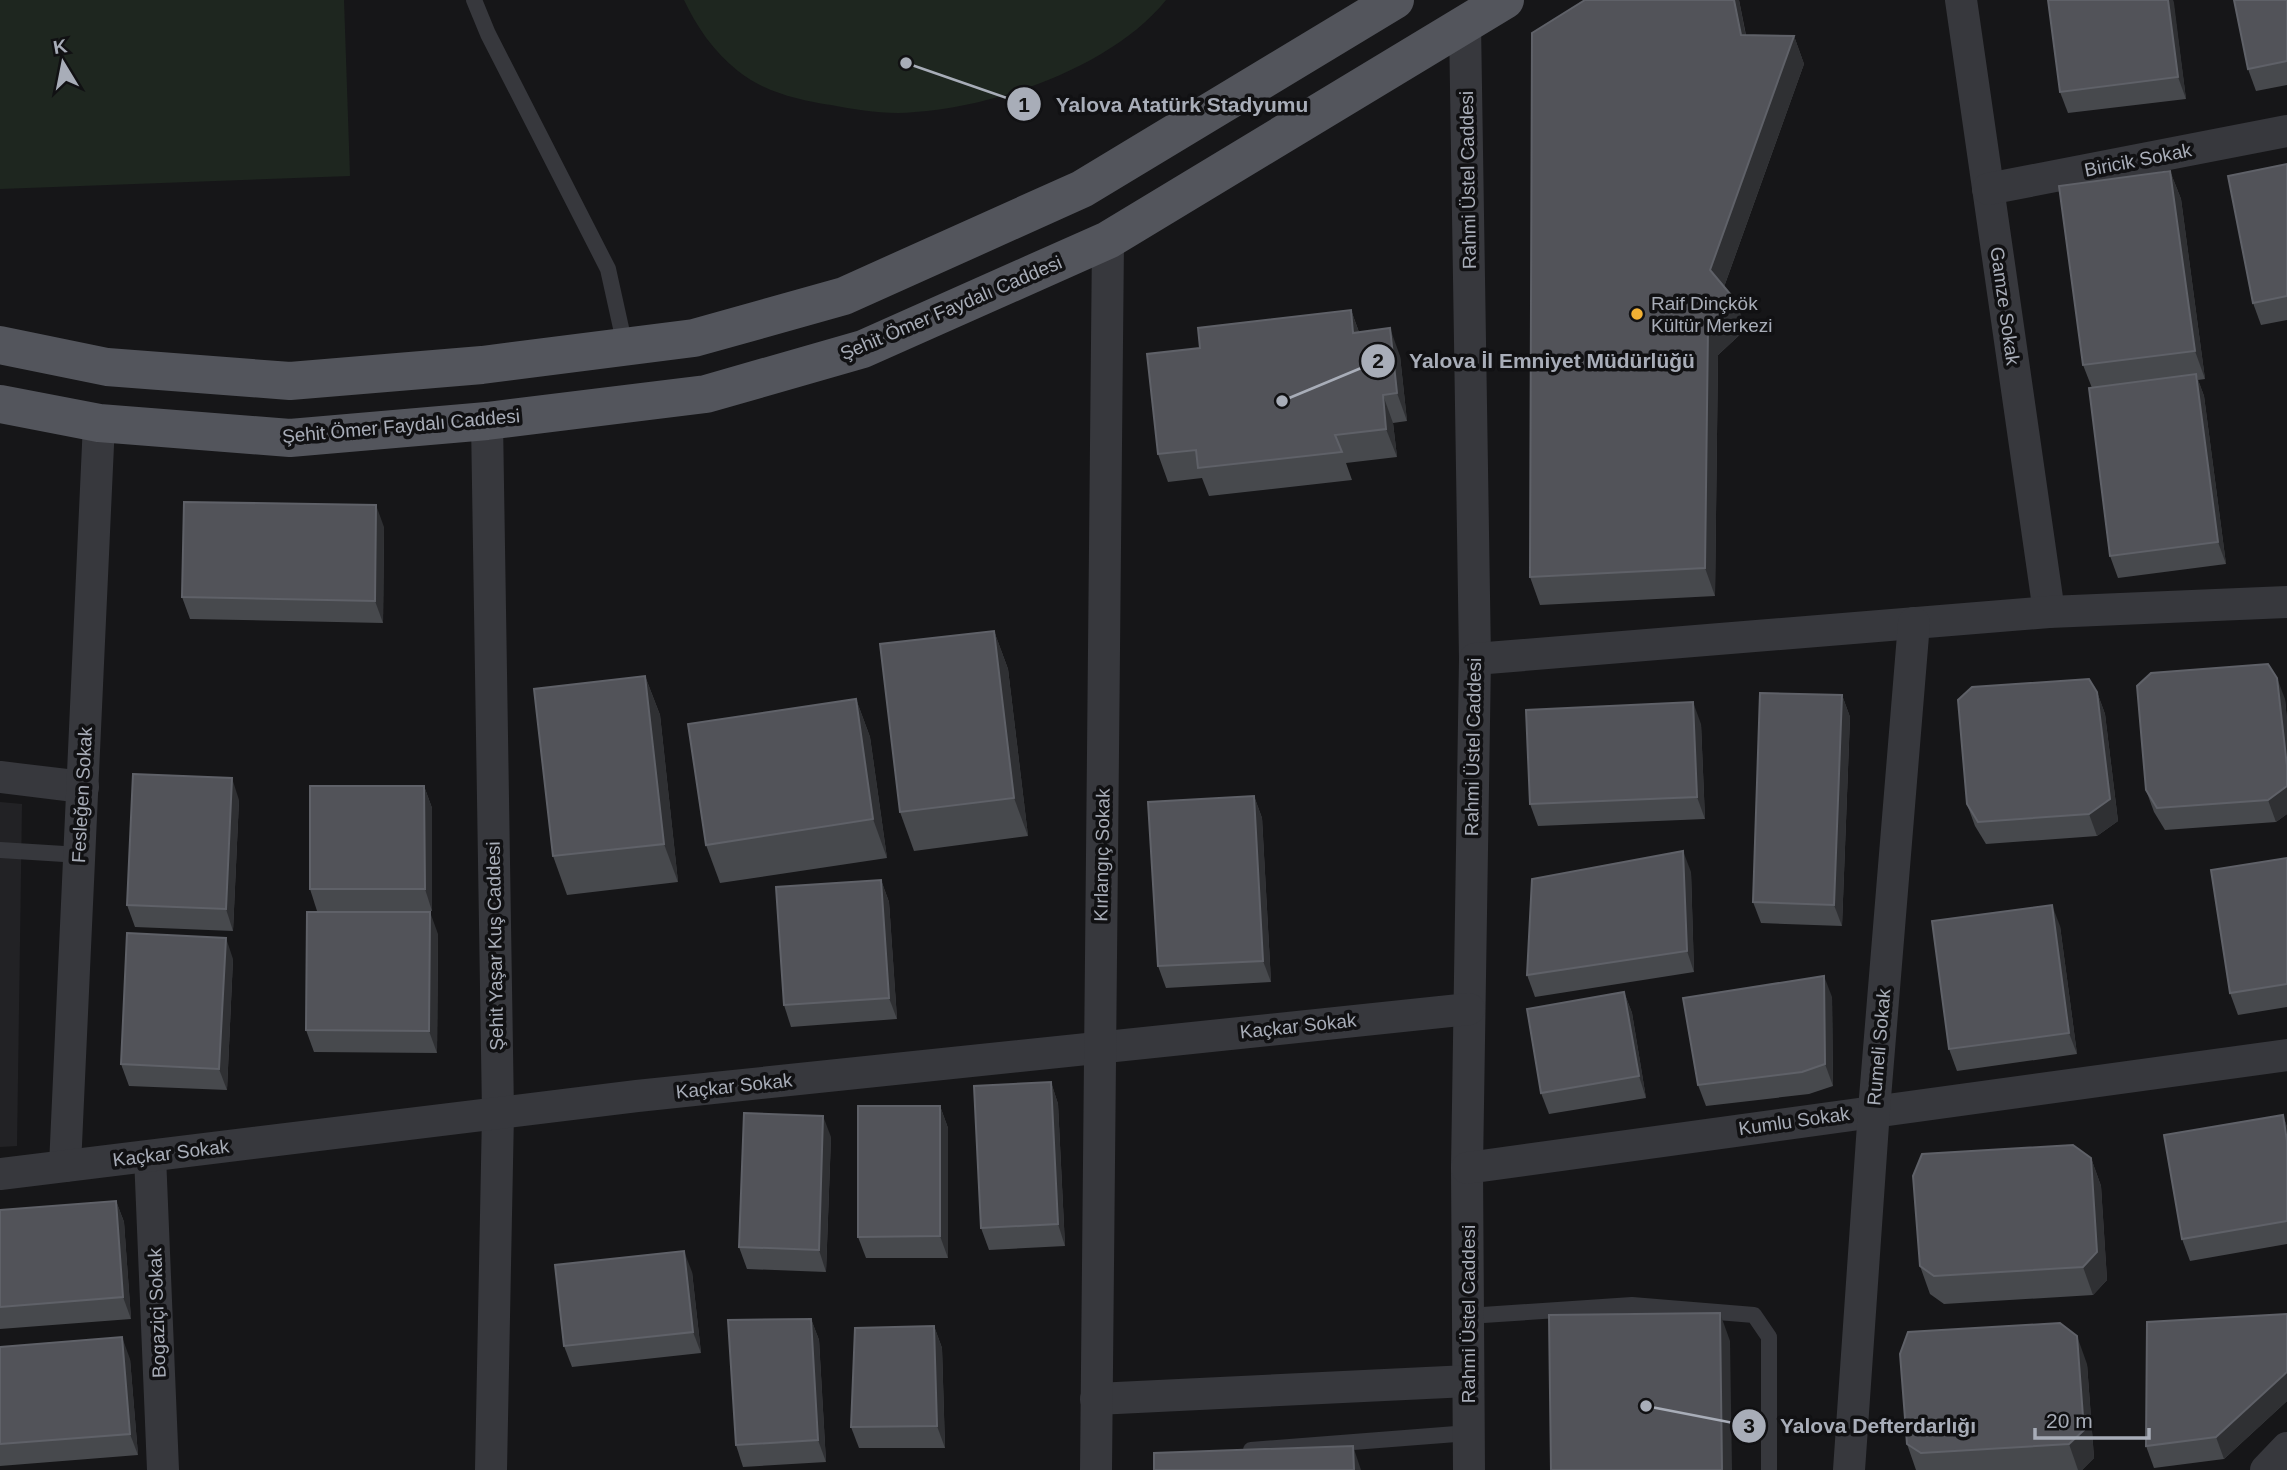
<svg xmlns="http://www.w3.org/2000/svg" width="2287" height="1470" font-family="Arial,sans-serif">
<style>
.built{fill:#222225}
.green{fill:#1e261f}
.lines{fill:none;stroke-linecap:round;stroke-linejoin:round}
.lane{stroke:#37383d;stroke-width:16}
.street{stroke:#37383d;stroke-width:32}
.primary{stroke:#53555c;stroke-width:38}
.wall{fill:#47494d}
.shaded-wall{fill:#2f3033}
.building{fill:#525359;stroke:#5f6168;stroke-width:2}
.poi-dot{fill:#f2b134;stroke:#111113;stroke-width:2.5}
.labels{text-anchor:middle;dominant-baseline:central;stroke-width:7;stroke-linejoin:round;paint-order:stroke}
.street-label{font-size:19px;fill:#a8adb8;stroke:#111113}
.poi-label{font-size:19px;fill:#a8adb8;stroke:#111113;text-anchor:start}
.leader{fill:none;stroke:#a8adb8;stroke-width:2.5}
.callout-dot{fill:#a8adb8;stroke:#111113;stroke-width:2.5}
.mark-label{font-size:21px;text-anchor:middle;font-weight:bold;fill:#111}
.callout-label{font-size:21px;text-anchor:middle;font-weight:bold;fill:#a8adb8;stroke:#111113;stroke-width:7;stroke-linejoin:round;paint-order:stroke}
</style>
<rect width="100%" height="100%" fill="#161618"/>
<path class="built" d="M 0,802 L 22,804 L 17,1146 L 0,1147 Z"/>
<g class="green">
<path d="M 0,0 L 344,0 L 350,176 L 0,189 Z"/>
<path d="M 684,0 L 1166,0 C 1113,66 998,106 915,112 C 888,115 858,110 831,105 C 799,100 764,92 738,71 C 713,51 697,27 684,0 Z"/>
</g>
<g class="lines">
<g class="lane">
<path d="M 474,0 L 488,34 L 608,269 L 625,346"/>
<path d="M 0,850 L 80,855"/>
<path d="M 1468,1316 L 1632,1305 L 1754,1315 L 1769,1337 L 1769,1470"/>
<path d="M 1251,1450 L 1469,1433"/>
</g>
<g class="street">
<path d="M 1961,0 L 2049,612"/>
<path d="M 1465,24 L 1475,659 L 1467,1168 L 1469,1470"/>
<path d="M 1988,189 L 2287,131"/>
<path d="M 487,421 L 498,1113 L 491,1470"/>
<path d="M 1475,659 L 2049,612 L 2287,602"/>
<path d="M 0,777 L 83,787"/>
<path d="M 150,1156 L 163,1470"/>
<path d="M 65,1166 L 99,423"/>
<path d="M 1467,1168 L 2287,1055"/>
<path d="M 0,1174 L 637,1096 L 1469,1009"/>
<path d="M 1096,1399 L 1468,1381"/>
<path d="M 1096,1470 L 1108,240"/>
<path d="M 1849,1470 L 1874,1110 L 1914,623"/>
<path d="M 2266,1470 L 2287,1448"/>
</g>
<g class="primary">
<path d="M 0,345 L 107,367 L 290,381 L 482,365 L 694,338 L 844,296 L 1082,189 L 1395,0"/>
<path d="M 0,404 L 99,423 L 290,438 L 487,421 L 706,394 L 863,349 L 1108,240 L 1505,0"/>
</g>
</g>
<g class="wall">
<path d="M 1585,0 L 1739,0 L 1746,35 L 1794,36 L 1804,64 L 1724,287 L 1746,329 L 1718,355 L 1715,596 L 1540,605 L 1530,577 Z"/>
<path d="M 2048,0 L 2173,0 L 2186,99 L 2068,113 L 2060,92 Z"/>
<path d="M 2287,0 L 2287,85 L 2256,91 L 2248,69 Z"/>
<path d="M 2287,164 L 2287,320 L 2261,325 L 2253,303 Z"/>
<path d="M 2170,171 L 2181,199 L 2205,379 L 2198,380 L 2204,396 L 2226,564 L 2118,578 L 2110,556 L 2092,388 L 2083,365 Z"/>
<path d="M 1351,310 L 1359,332 L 1400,356 L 1407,421 L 1393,423 L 1397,457 L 1346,463 L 1352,480 L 1209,496 L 1202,478 L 1168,482 L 1158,454 L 1200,348 Z"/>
<path d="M 384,527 L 383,623 L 190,619 L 182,597 Z"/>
<path d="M 994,631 L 1008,669 L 1028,836 L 914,851 L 900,812 Z"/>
<path d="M 645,676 L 660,715 L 678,882 L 567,895 L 553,856 Z"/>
<path d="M 2097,692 L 2105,714 L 2118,821 L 2097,836 L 1986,844 L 1975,826 L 1967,804 Z"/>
<path d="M 1842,695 L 1850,717 L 1842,926 L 1761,923 L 1753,902 Z"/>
<path d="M 856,699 L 870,737 L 887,858 L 720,883 L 706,845 Z"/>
<path d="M 2285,699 L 2287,721 L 2287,814 L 2276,822 L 2165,830 L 2154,812 L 2146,790 Z"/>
<path d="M 1701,724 L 1705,819 L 1538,826 L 1530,804 Z"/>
<path d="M 424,786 L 432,808 L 432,911 L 317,911 L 310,889 Z"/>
<path d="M 1254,796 L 1262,818 L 1271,982 L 1166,988 L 1158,966 Z"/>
<path d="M 239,800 L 233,931 L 135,927 L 127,905 Z"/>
<path d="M 2287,858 L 2287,1007 L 2238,1015 L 2230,993 Z"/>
<path d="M 1691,872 L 1694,972 L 1535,997 L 1527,975 Z"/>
<path d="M 881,880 L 889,902 L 897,1019 L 791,1027 L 784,1005 Z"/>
<path d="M 2060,926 L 2077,1054 L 1957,1071 L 1949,1049 Z"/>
<path d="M 438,934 L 437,1053 L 314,1052 L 306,1030 Z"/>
<path d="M 233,959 L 227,1090 L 129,1086 L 121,1064 Z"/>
<path d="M 1624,992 L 1632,1013 L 1646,1098 L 1549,1114 L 1541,1093 Z"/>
<path d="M 1832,997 L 1833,1086 L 1809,1094 L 1706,1106 L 1698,1085 Z"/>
<path d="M 1051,1082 L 1058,1104 L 1065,1246 L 989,1250 L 981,1228 Z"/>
<path d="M 940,1106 L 948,1128 L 948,1258 L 866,1258 L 858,1237 Z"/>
<path d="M 2283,1115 L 2287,1127 L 2287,1244 L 2190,1261 L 2182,1239 Z"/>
<path d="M 831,1137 L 826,1272 L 747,1269 L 739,1247 Z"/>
<path d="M 2091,1158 L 2101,1186 L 2107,1280 L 2093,1295 L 1944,1304 L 1930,1294 L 1920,1266 Z"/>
<path d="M 116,1201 L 124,1222 L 131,1319 L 0,1329 L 0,1210 Z"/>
<path d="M 692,1272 L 701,1353 L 572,1367 L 564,1346 Z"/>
<path d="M 2287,1314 L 2287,1401 L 2224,1459 L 2154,1468 L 2146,1446 Z"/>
<path d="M 811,1319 L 819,1340 L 826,1462 L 743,1467 L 736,1445 Z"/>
<path d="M 934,1326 L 942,1348 L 945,1448 L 859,1448 L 851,1427 Z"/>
<path d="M 0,1347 L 130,1359 L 138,1455 L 0,1466 Z"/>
<path d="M 2087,1364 L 2094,1458 L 2082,1470 L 1916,1470 L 1907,1444 Z"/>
</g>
<g class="shaded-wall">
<path d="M 1734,0 L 1739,0 L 1751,63 L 1741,35 Z"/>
<path d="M 2168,0 L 2173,0 L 2174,3 L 2186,99 L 2178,77 Z"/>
<path d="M 1794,36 L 1804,64 L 1720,298 L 1710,270 Z"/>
<path d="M 2170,171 L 2181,199 L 2205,379 L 2195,351 Z"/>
<path d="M 1736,301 L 1746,329 L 1718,355 L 1715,596 L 1705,568 L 1708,327 Z"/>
<path d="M 1351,310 L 1361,338 L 1353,333 Z"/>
<path d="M 1390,328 L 1400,356 L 1407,421 L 1397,393 Z"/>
<path d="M 2196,374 L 2204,396 L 2226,564 L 2218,542 Z"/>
<path d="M 1383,395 L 1393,423 L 1397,457 L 1386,429 Z"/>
<path d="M 376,505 L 384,527 L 383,623 L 375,601 Z"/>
<path d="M 994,631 L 1008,669 L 1028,836 L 1014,798 Z"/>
<path d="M 645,676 L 660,715 L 678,882 L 664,844 Z"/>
<path d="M 2277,678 L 2285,699 L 2287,721 L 2287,766 Z"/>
<path d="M 2097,692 L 2105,714 L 2118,821 L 2097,836 L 2089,814 Z"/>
<path d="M 1842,695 L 1850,717 L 1842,926 L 1834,905 Z"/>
<path d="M 856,699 L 870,737 L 887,858 L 873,819 Z"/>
<path d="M 1693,702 L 1701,724 L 1705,819 L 1697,797 Z"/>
<path d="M 232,778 L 239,800 L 233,931 L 226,909 Z"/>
<path d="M 424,786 L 432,808 L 432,911 L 425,889 Z"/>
<path d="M 2287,786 L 2287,814 L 2276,822 L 2268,800 Z"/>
<path d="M 1254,796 L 1262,818 L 1271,982 L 1263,961 Z"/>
<path d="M 1683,851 L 1691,872 L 1694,972 L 1687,951 Z"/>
<path d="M 881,880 L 889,902 L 897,1019 L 889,998 Z"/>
<path d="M 2052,905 L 2060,926 L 2077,1054 L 2069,1033 Z"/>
<path d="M 430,912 L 438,934 L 437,1053 L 429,1031 Z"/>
<path d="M 226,938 L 233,959 L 227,1090 L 219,1069 Z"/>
<path d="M 1824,976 L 1832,997 L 1833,1086 L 1825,1064 Z"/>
<path d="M 1624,992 L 1632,1013 L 1646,1098 L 1639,1076 Z"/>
<path d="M 1051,1082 L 1058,1104 L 1065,1246 L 1058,1224 Z"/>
<path d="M 940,1106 L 948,1128 L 948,1258 L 940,1236 Z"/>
<path d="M 2283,1115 L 2287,1127 L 2287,1141 Z"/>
<path d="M 823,1116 L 831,1137 L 826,1272 L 819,1250 Z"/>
<path d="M 2091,1158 L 2101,1186 L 2107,1280 L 2093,1295 L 2083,1267 Z"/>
<path d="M 116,1201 L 124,1222 L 131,1319 L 123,1297 Z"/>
<path d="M 684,1251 L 692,1272 L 701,1353 L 693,1332 Z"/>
<path d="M 1720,1313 L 1730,1341 L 1732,1470 L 1722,1470 Z"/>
<path d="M 811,1319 L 819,1340 L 826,1462 L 818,1440 Z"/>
<path d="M 934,1326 L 942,1348 L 945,1448 L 937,1426 Z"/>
<path d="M 2077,1336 L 2087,1364 L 2094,1458 L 2082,1470 L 2078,1470 L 2069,1444 Z"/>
<path d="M 122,1337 L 130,1359 L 138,1455 L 130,1434 Z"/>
<path d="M 2287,1372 L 2287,1401 L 2224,1459 L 2216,1437 Z"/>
<path d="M 1353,1446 L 1361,1470 L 1354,1470 Z"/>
</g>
<g class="building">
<path d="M 1585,0 L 1734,0 L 1741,35 L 1794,36 L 1710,270 L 1736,301 L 1708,327 L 1705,568 L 1530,577 L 1532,33 Z"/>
<path d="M 2048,0 L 2168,0 L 2178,77 L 2060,92 Z"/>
<path d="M 2234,0 L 2287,0 L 2287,61 L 2248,69 Z"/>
<path d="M 2287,164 L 2287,296 L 2253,303 L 2228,176 Z"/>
<path d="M 2170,171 L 2195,351 L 2083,365 L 2059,186 Z"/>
<path d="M 1351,310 L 1353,333 L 1390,328 L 1397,393 L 1383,395 L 1386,429 L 1335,435 L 1342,452 L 1198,468 L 1196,450 L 1158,454 L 1147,354 L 1200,348 L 1198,328 Z"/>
<path d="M 2196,374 L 2218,542 L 2110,556 L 2089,388 Z"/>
<path d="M 184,502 L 376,505 L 375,601 L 182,597 Z"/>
<path d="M 994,631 L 1014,798 L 900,812 L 880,644 Z"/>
<path d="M 2268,664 L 2277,678 L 2287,766 L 2287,786 L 2268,800 L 2157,808 L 2146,790 L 2137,686 L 2151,673 Z"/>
<path d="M 645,676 L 664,844 L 553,856 L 534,689 Z"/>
<path d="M 2089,679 L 2097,692 L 2110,799 L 2089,814 L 1978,822 L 1967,804 L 1958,700 L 1972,687 Z"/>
<path d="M 1760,693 L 1842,695 L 1834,905 L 1753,902 Z"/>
<path d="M 856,699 L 873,819 L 706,845 L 688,724 Z"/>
<path d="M 1693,702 L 1697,797 L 1530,804 L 1526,710 Z"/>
<path d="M 133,774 L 232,778 L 226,909 L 127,905 Z"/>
<path d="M 310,786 L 424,786 L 425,889 L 310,889 Z"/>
<path d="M 1254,796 L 1263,961 L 1158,966 L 1148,802 Z"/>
<path d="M 1683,851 L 1687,951 L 1527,975 L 1532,879 Z"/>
<path d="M 2287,858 L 2287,984 L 2230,993 L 2211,870 Z"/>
<path d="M 881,880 L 889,998 L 784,1005 L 776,887 Z"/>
<path d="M 2052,905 L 2069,1033 L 1949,1049 L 1932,921 Z"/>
<path d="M 307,912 L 430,912 L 429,1031 L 306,1030 Z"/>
<path d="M 127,933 L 226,938 L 219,1069 L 121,1064 Z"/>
<path d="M 1824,976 L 1825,1064 L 1802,1072 L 1698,1085 L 1683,998 Z"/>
<path d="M 1624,992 L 1639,1076 L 1541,1093 L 1527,1009 Z"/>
<path d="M 1051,1082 L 1058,1224 L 981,1228 L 974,1086 Z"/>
<path d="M 858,1106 L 940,1106 L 940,1236 L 858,1237 Z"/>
<path d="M 744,1113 L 823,1116 L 819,1250 L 739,1247 Z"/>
<path d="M 2283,1115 L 2287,1141 L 2287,1221 L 2182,1239 L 2164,1135 Z"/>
<path d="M 2073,1145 L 2091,1158 L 2097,1252 L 2083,1267 L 1934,1276 L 1920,1266 L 1913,1176 L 1922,1154 Z"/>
<path d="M 116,1201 L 123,1297 L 0,1307 L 0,1210 Z"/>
<path d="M 684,1251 L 693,1332 L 564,1346 L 555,1265 Z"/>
<path d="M 1720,1313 L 1722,1470 L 1551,1470 L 1549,1315 Z"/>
<path d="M 2287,1314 L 2287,1372 L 2216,1437 L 2146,1446 L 2147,1322 Z"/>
<path d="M 811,1319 L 818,1440 L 736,1445 L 728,1320 Z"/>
<path d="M 2060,1323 L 2077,1336 L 2084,1430 L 2069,1444 L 1921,1453 L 1907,1444 L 1900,1354 L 1908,1332 Z"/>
<path d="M 934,1326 L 937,1426 L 851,1427 L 855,1328 Z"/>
<path d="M 122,1337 L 130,1434 L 0,1444 L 0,1347 Z"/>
<path d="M 1353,1446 L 1354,1470 L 1154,1470 L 1154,1453 Z"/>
</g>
<circle class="poi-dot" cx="1637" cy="314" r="7"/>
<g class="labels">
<g class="street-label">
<text transform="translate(2138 160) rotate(-11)">Biricik Sokak</text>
<text transform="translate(1468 180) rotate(-91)">Rahmi Üstel Caddesi</text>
<text transform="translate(2005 306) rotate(82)">Gamze Sokak</text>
<text transform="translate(951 308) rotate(-23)">Şehit Ömer Faydalı Caddesi</text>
<text transform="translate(401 426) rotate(-5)">Şehit Ömer Faydalı Caddesi</text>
<text transform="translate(1473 747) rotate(-89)">Rahmi Üstel Caddesi</text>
<text transform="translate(82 795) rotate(-87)">Fesleğen Sokak</text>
<text transform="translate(1102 855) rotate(-89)">Kırlangıç Sokak</text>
<text transform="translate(495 946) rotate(-91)">Şehit Yaşar Kuş Caddesi</text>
<text transform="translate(1298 1026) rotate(-6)">Kaçkar Sokak</text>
<text transform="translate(1879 1047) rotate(-85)">Rumeli Sokak</text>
<text transform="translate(734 1086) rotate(-6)">Kaçkar Sokak</text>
<text transform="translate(1794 1121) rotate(-8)">Kumlu Sokak</text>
<text transform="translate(171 1153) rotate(-7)">Kaçkar Sokak</text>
<text transform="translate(157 1313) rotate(-92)">Bogaziçi Sokak</text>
<text transform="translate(1468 1314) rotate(-90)">Rahmi Üstel Caddesi</text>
</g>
<g class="poi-label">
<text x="1651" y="303">Raif Dinçkök<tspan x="1651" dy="22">Kültür Merkezi</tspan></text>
</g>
</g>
<path class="leader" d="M906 63L1024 104M1282 401L1378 361M1646 1406L1749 1426"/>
<g class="callout-dot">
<circle cx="906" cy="63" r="7"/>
<circle cx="1282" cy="401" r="7"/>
<circle cx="1646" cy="1406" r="7"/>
<circle cx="1024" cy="104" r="18"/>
<circle cx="1378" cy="361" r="18"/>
<circle cx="1749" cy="1426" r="18"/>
</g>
<g class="mark-label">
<text x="1024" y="112">1</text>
<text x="1378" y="368">2</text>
<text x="1749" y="1433">3</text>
</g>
<g class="callout-label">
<text x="1182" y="112">Yalova Atatürk Stadyumu</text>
<text x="1552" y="368">Yalova İl Emniyet Müdürlüğü</text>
<text x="1878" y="1433">Yalova Defterdarlığı</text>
</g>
<g transform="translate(63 63) rotate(350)" stroke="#111113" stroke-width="5" paint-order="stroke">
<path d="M0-5L12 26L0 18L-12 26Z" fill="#a8adb8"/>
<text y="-10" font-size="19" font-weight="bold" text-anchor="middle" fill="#a8adb8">K</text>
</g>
<path d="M2035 1428v10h114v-10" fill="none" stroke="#a8adb8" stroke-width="3.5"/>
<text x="2046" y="1428" font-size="21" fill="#a8adb8" stroke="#111113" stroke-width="5" paint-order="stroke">20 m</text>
</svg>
